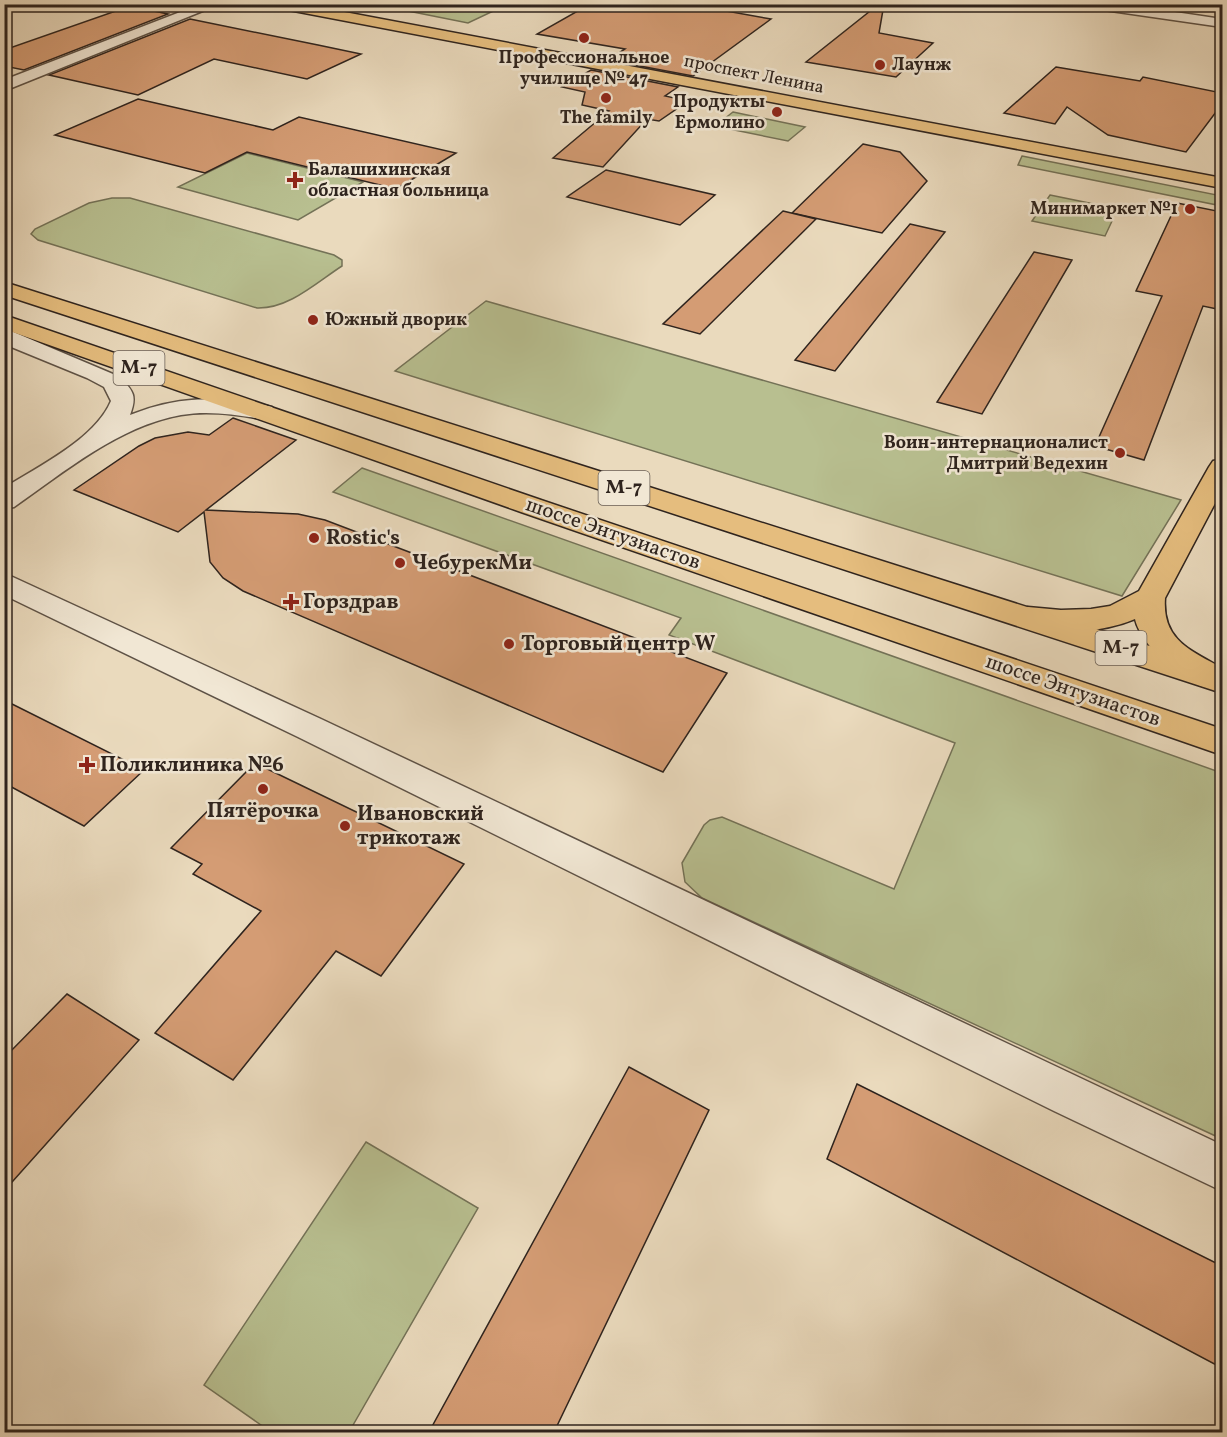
<svg xmlns="http://www.w3.org/2000/svg" width="1227" height="1437" font-family="Vollkorn,serif">
<style>
.green{fill:#b8bf90;stroke:#747257;stroke-width:1.5}
.building{fill:#d49c74;stroke:#2f241e;stroke-width:1.5}
.lines{fill:none;stroke-linecap:round;stroke-linejoin:round}
.minor-casing{stroke:#5e5246;stroke-width:3}
.major-casing{stroke:#2f241e;stroke-width:3}
.highway-casing{stroke:#2f241e;stroke-width:3}
.minor{fill:#f1e7d4;fill-rule:evenodd}
.major{fill:#e5bd7e;fill-rule:evenodd}
.highway{fill:#e5bd7e;fill-rule:evenodd}
.poi-dot{fill:#8f2418;stroke:#f1e7d4;stroke-width:2}
.labels{text-anchor:middle;dominant-baseline:central;stroke-width:5;stroke-linejoin:round;paint-order:stroke}
.far-poi-label{font-size:18px;font-weight:bold;fill:#2f241e;stroke:#f1e7d4;text-anchor:start}
.far-street-label{font-size:18px;fill:#2f241e;stroke:#f1e7d4}
.shield{fill:#f1e7d4;stroke:#695e55;stroke-width:1.5}
.shield-label{font-size:20px;font-weight:bold;fill:#2f241e}
.street-label{font-size:21px;fill:#2f241e;stroke:#f1e7d4}
.poi-label{font-size:21px;font-weight:bold;fill:#2f241e;stroke:#f1e7d4;text-anchor:start}
</style>
<rect width="100%" height="100%" fill="#eadabd"/>
<filter id="stains"><feTurbulence type="fractalNoise" baseFrequency=".00333" numOctaves="4"/><feColorMatrix values="0 0 0 0 .2 0 0 0 0 .09 0 0 0 0 .02 0 0 0 .5 -.17"/></filter>
<radialGradient id="worn" r=".72"><stop offset=".6" stop-color="#630" stop-opacity="0"/><stop offset="1" stop-color="#630" stop-opacity=".3"/></radialGradient>
<g class="green">
<path d="M 401,5 L 401,4 L 506,5 L 468,23 L 393,8 Z"/>
<path d="M 733,112 L 805,127 L 788,141 L 715,126 Z"/>
<path d="M 247,153 L 363,182 L 298,220 L 178,187 Z"/>
<path d="M 1022,156 L 1222,196 L 1222,206 L 1018,165 Z"/>
<path d="M 1050,195 L 1094,204 L 1089,209 L 1113,219 L 1105,236 L 1032,221 Z"/>
<path d="M 112,198 L 130,198 L 334,255 L 342,260 L 342,266 C 317,282 289,309 257,308 L 38,240 L 31,234 L 35,229 L 89,203 Z"/>
<path d="M 486,301 L 1181,500 L 1122,596 L 395,371 Z"/>
<path d="M 362,468 L 1222,773 L 1222,1139 L 702,898 L 685,882 L 682,863 L 704,825 L 710,820 L 722,817 L 894,889 L 955,743 L 669,635 L 681,618 L 333,492 Z"/>
<path d="M 366,1142 L 478,1208 L 349,1432 L 271,1432 L 204,1385 Z"/>
</g>
<g class="building">
<path d="M 590,4 L 687,4 L 771,19 L 693,76 L 608,60 L 625,49 L 537,34 Z"/>
<path d="M 879,4 L 884,4 L 879,33 L 933,43 L 896,77 L 806,62 Z"/>
<path d="M 130,6 L 168,14 L 24,70 L 4,66 L 4,50 Z"/>
<path d="M 190,19 L 318,45 L 361,54 L 307,79 L 214,59 L 138,95 L 49,75 Z"/>
<path d="M 1056,67 L 1140,81 L 1143,77 L 1222,93 L 1222,104 L 1186,152 L 1108,135 L 1067,107 L 1055,124 L 1004,113 Z"/>
<path d="M 591,70 L 678,87 L 665,96 L 688,101 L 659,121 L 647,119 L 603,167 L 553,158 L 609,111 L 582,105 L 585,92 L 562,87 Z"/>
<path d="M 138,99 L 273,130 L 299,117 L 456,153 L 396,189 L 247,152 L 205,173 L 55,135 Z"/>
<path d="M 863,144 L 900,152 L 927,181 L 882,233 L 792,213 Z"/>
<path d="M 606,170 L 715,195 L 680,225 L 567,197 Z"/>
<path d="M 1177,203 L 1222,212 L 1222,310 L 1203,306 L 1144,460 L 1095,446 L 1162,296 L 1136,291 Z"/>
<path d="M 783,211 L 816,219 L 700,334 L 663,324 Z"/>
<path d="M 910,224 L 945,232 L 835,371 L 795,360 Z"/>
<path d="M 1034,252 L 1072,260 L 982,414 L 937,402 Z"/>
<path d="M 233,418 L 296,440 L 206,510 L 298,514 L 325,520 L 727,673 L 663,772 L 243,591 L 223,578 L 210,562 L 204,512 L 178,532 L 74,490 L 139,446 L 155,438 L 188,432 L 209,435 Z"/>
<path d="M 4,700 L 144,770 L 84,826 L 4,783 Z"/>
<path d="M 255,763 L 464,864 L 381,976 L 336,951 L 233,1080 L 155,1033 L 261,911 L 193,874 L 202,864 L 171,848 Z"/>
<path d="M 67,994 L 139,1040 L 4,1191 L 4,1058 Z"/>
<path d="M 629,1067 L 709,1110 L 554,1432 L 429,1432 Z"/>
<path d="M 857,1084 L 1222,1266 L 1222,1368 L 827,1159 Z"/>
</g>
<g class="lines">
<g class="minor-casing">
<g id="minor">
<path d="M 201,4 L 220,4 L 4,91 L 4,80 Z"/>
<path d="M 1084,4 L 1121,4 L 1222,19 L 1222,27 L 1090,8 Z"/>
<path d="M 4,328 L 120,377 C 134,392 137,396 130,415 C 177,396 214,396 263,405 L 272,407 L 275,412 L 272,417 L 263,419 C 236,415 209,410 181,415 C 119,426 64,472 14,507 L 4,509 L 4,488 C 39,466 95,439 111,401 L 104,387 L 87,378 L 4,344 Z"/>
<path d="M 4,573 L 321,719 L 1222,1145 L 1222,1191 L 1054,1111 L 298,737 L 4,595 Z"/>
</g>
</g>
<g class="major-casing">
<g id="major">
<path d="M 272,4 L 302,4 L 1222,178 L 1222,188 L 278,8 Z"/>
<path d="M 1222,459 L 1222,490 L 1165,598 C 1162,640 1190,650 1222,668 L 1222,687 C 1194,696 1141,647 1135,619 C 1099,634 1055,635 1017,624 L 1013,617 L 1017,610 L 1028,607 L 1061,610 L 1091,609 L 1110,606 L 1139,591 L 1209,467 L 1213,461 Z"/>
</g>
</g>
<g class="highway-casing">
<g id="highway">
<path d="M 4,282 L 1222,669 L 1222,693 L 4,295 Z"/>
<path d="M 4,315 L 541,500 L 1222,729 L 1222,755 L 521,512 L 4,329 Z"/>
</g>
</g>
<use href="#minor" class="minor"/>
<use href="#major" class="major"/>
<use href="#highway" class="highway"/>
</g>
<g class="poi-dot">
<circle cx="584" cy="38" r="6"/>
<circle cx="880" cy="65" r="6"/>
<circle cx="606" cy="98" r="6"/>
<circle cx="777" cy="112" r="6"/>
<path d="M292 171h6v6h6v6h-6v6h-6v-6h-6v-6h6z"/>
<circle cx="1190" cy="209" r="6"/>
<circle cx="313" cy="320" r="6"/>
<circle cx="1120" cy="453" r="6"/>
<circle cx="314" cy="538" r="6"/>
<circle cx="400" cy="563" r="6"/>
<path d="M288 593h6v6h6v6h-6v6h-6v-6h-6v-6h6z"/>
<circle cx="509" cy="644" r="6"/>
<path d="M84 756h6v6h6v6h-6v6h-6v-6h-6v-6h6z"/>
<circle cx="263" cy="789" r="6"/>
<circle cx="345" cy="826" r="6"/>
</g>
<g class="labels">
<g class="far-poi-label">
<text x="584" y="58" text-anchor="middle">Профессиональное<tspan x="584" dy="21">училище № 47</tspan></text>
<text x="892" y="65">Лаунж</text>
<text x="765" y="102" text-anchor="end">Продукты<tspan x="765" dy="21">Ермолино</tspan></text>
<text x="606" y="118" text-anchor="middle">The family</text>
<text x="308" y="170">Балашихинская<tspan x="308" dy="21">областная больница</tspan></text>
<text x="1178" y="209" text-anchor="end">Минимаркет №1</text>
<text x="325" y="320">Южный дворик</text>
<text x="1108" y="443" text-anchor="end">Воин-интернационалист<tspan x="1108" dy="21">Дмитрий Ведехин</tspan></text>
</g>
<g class="far-street-label">
<text transform="translate(754 75) rotate(11)">проспект Ленина</text>
</g>
<g class="shield">
<rect x="113.5" y="351" width="51" height="34" rx="4.5"/>
<rect x="598.5" y="471" width="51" height="34" rx="4.5"/>
<rect x="1095.5" y="631" width="51" height="34" rx="4.5"/>
</g>
<g class="shield-label">
<text x="139" y="368">М-7</text>
<text x="624" y="488">М-7</text>
<text x="1121" y="648">М-7</text>
</g>
<g class="street-label">
<text transform="translate(613 534) rotate(19)">шоссе Энтузиастов</text>
<text transform="translate(1073 691) rotate(19)">шоссе Энтузиастов</text>
</g>
<g class="poi-label">
<text x="326" y="538">Rostic's</text>
<text x="412" y="563">ЧебурекМи</text>
<text x="303" y="602">Горздрав</text>
<text x="521" y="644">Торговый центр W</text>
<text x="100" y="765">Поликлиника №6</text>
<text x="263" y="811" text-anchor="middle">Пятёрочка</text>
<text x="357" y="814">Ивановский<tspan x="357" dy="24">трикотаж</tspan></text>
</g>
</g>
<rect width="1227" height="1437" fill="none" stroke="#eadabd" stroke-width="24"/>
<rect x="6" y="6" width="1215" height="1425" fill="none" stroke="#2f241e" stroke-width="3"/>
<rect x="12" y="12" width="1203" height="1413" fill="none" stroke="#2f241e" stroke-width="1.5"/>
<rect width="100%" height="100%" filter="url(#stains)"/>
<rect width="100%" height="100%" fill="url(#worn)"/>
</svg>
